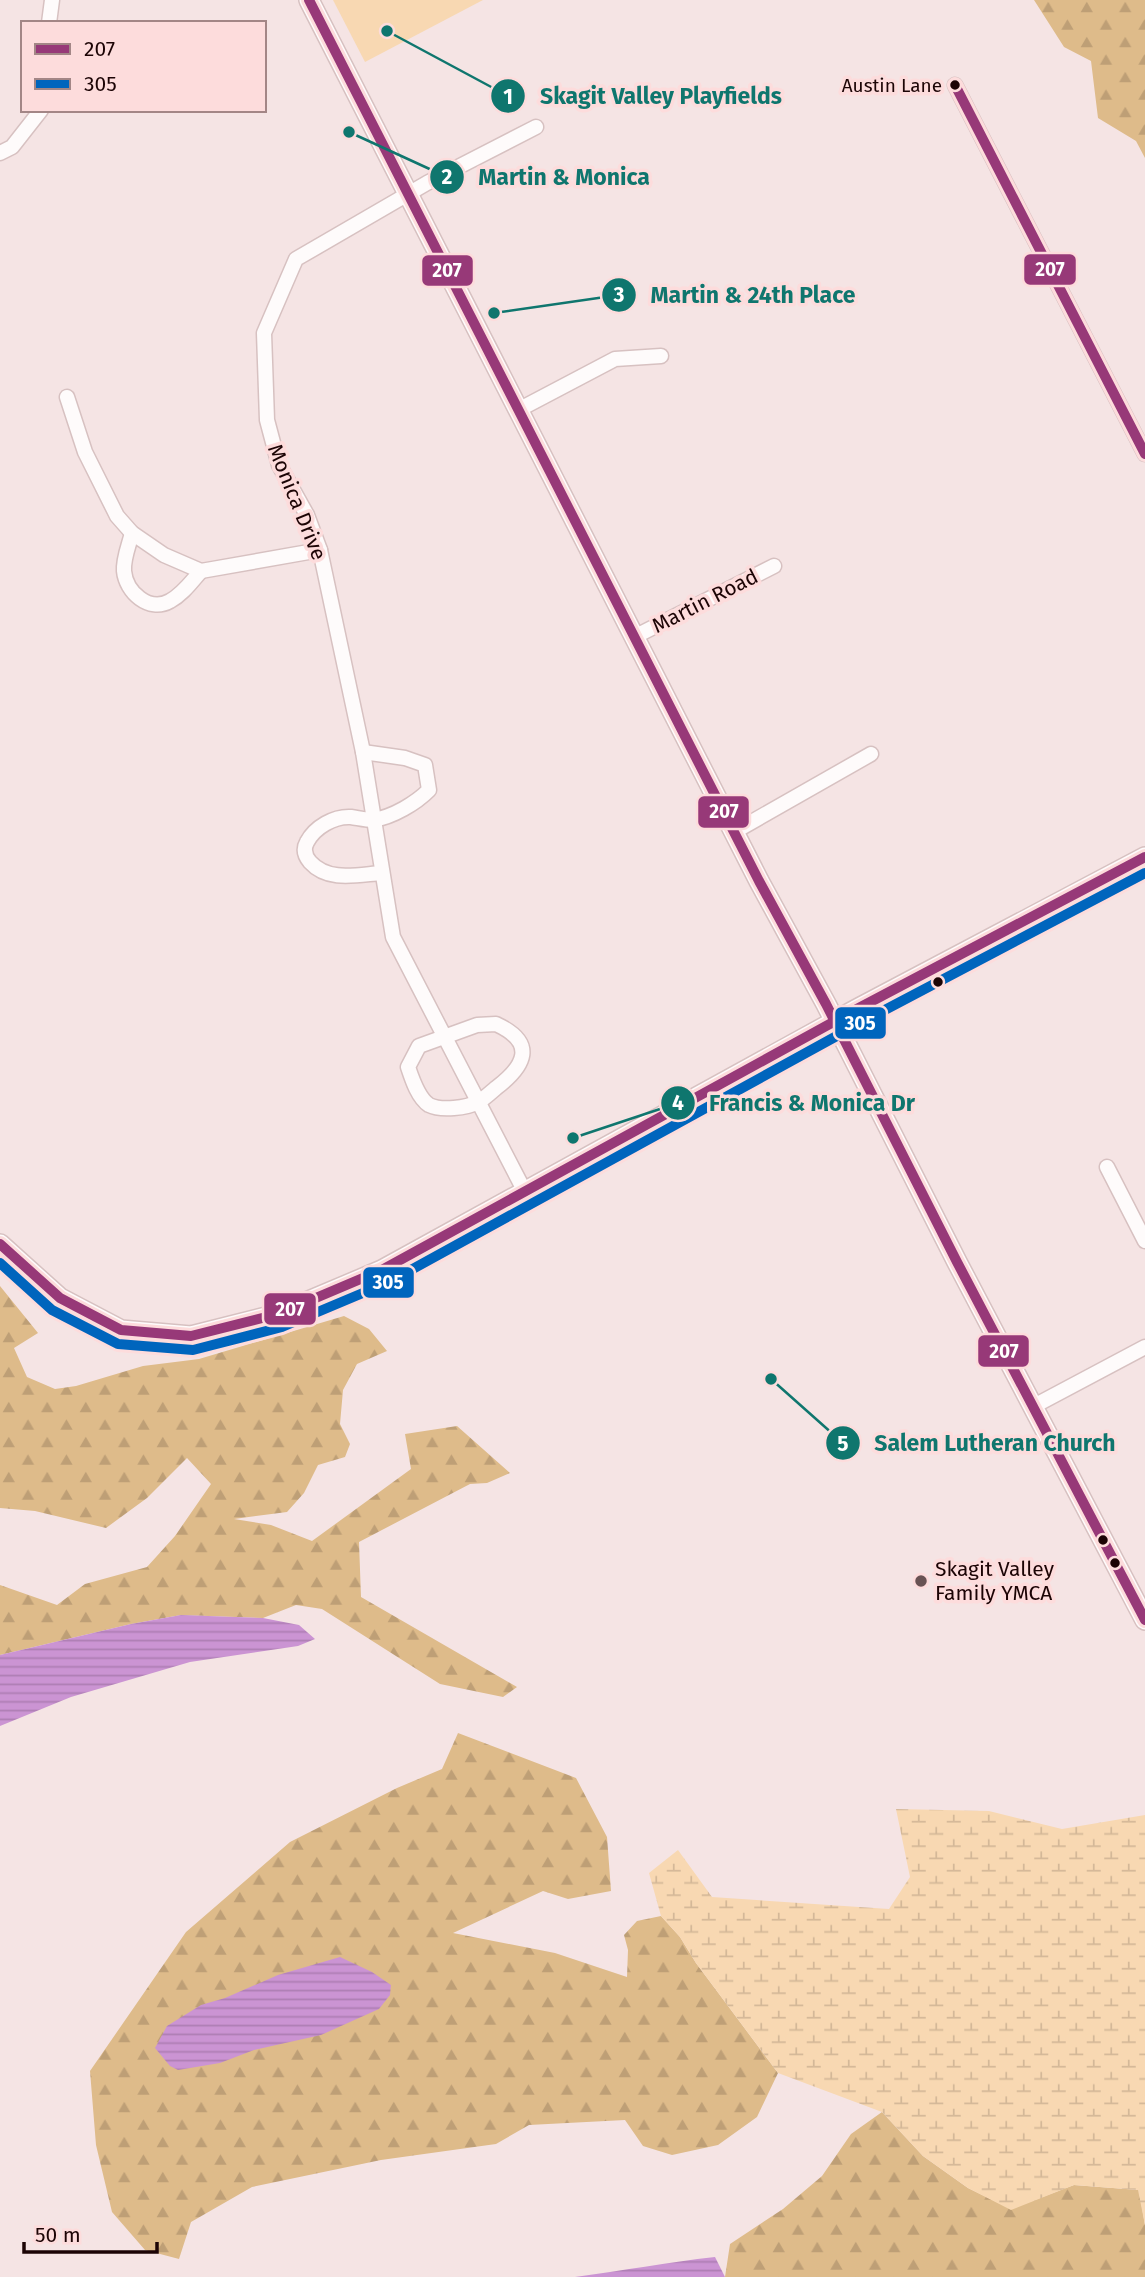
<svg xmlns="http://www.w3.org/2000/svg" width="1145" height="2277" font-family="'Fira Sans',sans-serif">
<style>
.green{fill:#f8d8b2}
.forest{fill:url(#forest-firs)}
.wetland{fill:url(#wetland-marsh)}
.water{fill:url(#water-rules)}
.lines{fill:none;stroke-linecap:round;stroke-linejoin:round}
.street-casing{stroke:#d7c1c1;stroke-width:17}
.secondary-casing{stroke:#d7c1c1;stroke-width:22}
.street{stroke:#fefbfb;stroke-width:14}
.secondary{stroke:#fefbfb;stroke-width:19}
.bus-1-casing{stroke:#fddcdc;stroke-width:16}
.bus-2-casing{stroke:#fddcdc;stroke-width:16}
.bus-1{stroke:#973978;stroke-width:10}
.bus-2{stroke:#0065bd;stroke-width:10}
.bus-dot{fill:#1c0405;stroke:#fddcdc;stroke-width:2.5}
.poi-dot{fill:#685253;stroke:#fddcdc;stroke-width:2.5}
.labels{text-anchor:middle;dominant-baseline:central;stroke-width:7;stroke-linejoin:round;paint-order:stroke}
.bus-label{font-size:19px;fill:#1c0405;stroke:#fddcdc;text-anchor:end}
.street-label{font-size:21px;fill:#1c0405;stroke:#fddcdc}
.poi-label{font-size:21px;fill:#1c0405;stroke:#fddcdc;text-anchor:start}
.leader{fill:none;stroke:#0f766e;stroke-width:2.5}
.callout-dot{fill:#0f766e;stroke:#fddcdc;stroke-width:2.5}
.mark-label{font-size:21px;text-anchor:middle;font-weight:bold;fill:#fff}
.callout-label{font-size:23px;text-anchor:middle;font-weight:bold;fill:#0f766e;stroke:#fddcdc;stroke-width:7;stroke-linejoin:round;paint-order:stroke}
.line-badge{stroke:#fddcdc;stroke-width:2.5}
.badge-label{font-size:19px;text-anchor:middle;font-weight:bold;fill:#fff}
</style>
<defs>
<pattern id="forest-firs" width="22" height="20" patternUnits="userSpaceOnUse" patternTransform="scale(1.75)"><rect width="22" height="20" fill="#debb8a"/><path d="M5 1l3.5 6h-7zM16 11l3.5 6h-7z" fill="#be9f76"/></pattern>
<pattern id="wetland-marsh" width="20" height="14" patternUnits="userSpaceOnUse" patternTransform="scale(1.75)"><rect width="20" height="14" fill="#f8d8b2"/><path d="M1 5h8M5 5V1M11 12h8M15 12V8" fill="none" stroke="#d4b898"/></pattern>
<pattern id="water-rules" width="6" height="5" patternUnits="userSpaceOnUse" patternTransform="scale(1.75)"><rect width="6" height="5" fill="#cb94d3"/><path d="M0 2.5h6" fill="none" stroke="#ae7eb4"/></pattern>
</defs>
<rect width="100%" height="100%" fill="#f5e4e4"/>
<path class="green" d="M 333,0 L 483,0 L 365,62 Z"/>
<g class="forest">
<path d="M 1034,0 L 1145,0 L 1145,158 L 1136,141 L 1098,118 L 1091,61 L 1064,47 Z"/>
<path d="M 0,1286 L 38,1333 L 14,1348 L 27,1377 L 55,1389 L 76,1386 L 143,1366 L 199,1359 L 344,1316 L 369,1329 L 387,1351 L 357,1364 L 343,1390 L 340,1424 L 350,1444 L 345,1457 L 318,1465 L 304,1493 L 287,1512 L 234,1519 L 271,1525 L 312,1541 L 411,1469 L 405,1434 L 457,1426 L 510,1473 L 487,1483 L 470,1484 L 359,1542 L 361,1597 L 517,1687 L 503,1697 L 440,1684 L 322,1609 L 296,1605 L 263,1618 L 181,1615 L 131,1624 L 0,1655 L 0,1585 L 57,1605 L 85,1584 L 147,1567 L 175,1536 L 211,1484 L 187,1458 L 147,1498 L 106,1528 L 35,1511 L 0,1508 Z"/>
<path d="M 458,1733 L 576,1778 L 607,1837 L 611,1891 L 568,1899 L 543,1891 L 453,1933 L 555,1953 L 627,1977 L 628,1950 L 624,1935 L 637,1921 L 661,1916 L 680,1937 L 696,1963 L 778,2073 L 757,2117 L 718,2145 L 672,2155 L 643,2146 L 625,2120 L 529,2125 L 496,2144 L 381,2160 L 252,2187 L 191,2222 L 179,2259 L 145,2250 L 112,2212 L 96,2145 L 90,2071 L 186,1932 L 290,1842 L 397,1788 L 442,1769 Z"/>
<path d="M 882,2112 L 923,2156 L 968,2188 L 1011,2209 L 1074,2185 L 1139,2190 L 1145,2225 L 1145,2277 L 725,2277 L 730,2244 L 783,2209 L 822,2176 L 851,2134 Z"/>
</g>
<path class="wetland" d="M 896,1809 L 989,1811 L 1062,1829 L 1145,1815 L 1145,2225 L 1138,2190 L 1074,2185 L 1011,2210 L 968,2188 L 923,2156 L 882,2112 L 778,2073 L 696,1963 L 680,1937 L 661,1916 L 649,1873 L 678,1850 L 712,1897 L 889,1909 L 910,1877 Z"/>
<g class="water">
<path d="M 181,1615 L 263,1618 L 299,1625 L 315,1639 L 298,1646 L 190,1662 L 71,1697 L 0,1726 L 0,1655 L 131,1624 Z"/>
<path d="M 340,1957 L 372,1972 L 391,1985 L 390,1995 L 379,2009 L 321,2035 L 254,2050 L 220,2063 L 178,2070 L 170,2066 L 155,2048 L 167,2026 L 201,2005 L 225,1998 L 278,1975 Z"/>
<path d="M 715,2257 L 725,2277 L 575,2277 C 622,2271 668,2262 715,2257 Z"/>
</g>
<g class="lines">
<g class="street-casing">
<g id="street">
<path d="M 49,23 L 52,0"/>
<path d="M 955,85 L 1145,454"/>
<path d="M 0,153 L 12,147 L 41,110"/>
<path d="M 67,397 L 85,452 L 117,516 L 132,533 L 164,555 L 201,571 L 320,550"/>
<path d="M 520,409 L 615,359 L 661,356"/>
<path d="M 132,533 C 129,545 123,559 124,571 C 126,592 149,613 170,601 C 183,594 192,581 201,571"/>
<path d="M 636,636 L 774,566"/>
<path d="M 363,752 L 405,758 L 425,765 L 429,790 C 416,803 393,817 373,820 C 366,820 358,818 351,817 C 334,816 315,827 307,842 C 303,849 305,856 310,862 C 328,882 356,875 381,873"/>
<path d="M 734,832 L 871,754"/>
<path d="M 496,1024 C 537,1043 525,1066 496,1088 C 490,1093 484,1099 478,1102 C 467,1108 441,1111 429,1105 C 418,1098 412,1079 408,1067 L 419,1046 L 477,1025 Z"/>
<path d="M 1107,1167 L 1145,1241"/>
<path d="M 525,1192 L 393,937 L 363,752 L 320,550 L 307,515 L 279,465 L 267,420 L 264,333 L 296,259 L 427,183 L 536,127"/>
<path d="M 1034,1406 L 1145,1347"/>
</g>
</g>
<g class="secondary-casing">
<g id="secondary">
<path d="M 309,0 L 759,881 L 826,1004 L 957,1262 L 1145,1620"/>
<path d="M 0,1244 L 60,1298 L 121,1330 L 191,1336 L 278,1314 L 382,1270 L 857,1009 L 1145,857"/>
</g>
</g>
<use href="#street" class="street"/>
<use href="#secondary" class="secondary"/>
<g class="bus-1-casing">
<g id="bus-1">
<path d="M 309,0 L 759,881 L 826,1004 L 957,1262 L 1145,1620"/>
<path d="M 955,85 L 1145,454"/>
<path d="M 0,1244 L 60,1298 L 121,1330 L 191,1336 L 278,1314 L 382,1270 L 857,1009 L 1145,857"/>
</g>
</g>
<g class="bus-2-casing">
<path id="bus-2" d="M 0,1263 L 52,1310 L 118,1344 L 193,1350 L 282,1327 L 389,1282 L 864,1021 L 1145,873"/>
</g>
<use href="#bus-1" class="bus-1"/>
<use href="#bus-2" class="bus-2"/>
</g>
<g class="bus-dot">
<circle cx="955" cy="85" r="6"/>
<circle cx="938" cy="982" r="6"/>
<circle cx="1103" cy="1540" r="6"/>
<circle cx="1115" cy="1563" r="6"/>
</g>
<circle class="poi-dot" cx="921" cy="1581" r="7"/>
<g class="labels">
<g class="bus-label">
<text x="942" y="85">Austin Lane</text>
</g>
<g class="street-label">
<text transform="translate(297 502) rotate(68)">Monica Drive</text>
<text transform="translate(705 601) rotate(-27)">Martin Road</text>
</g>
<g class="poi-label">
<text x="935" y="1569">Skagit Valley<tspan x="935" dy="24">Family YMCA</tspan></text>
</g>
</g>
<path class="leader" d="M387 31L508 96M349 132L447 177M494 313L619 295M573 1138L678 1103M771 1379L843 1443"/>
<g class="callout-dot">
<circle cx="387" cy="31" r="7"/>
<circle cx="349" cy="132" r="7"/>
<circle cx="494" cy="313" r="7"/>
<circle cx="573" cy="1138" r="7"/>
<circle cx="771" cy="1379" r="7"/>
<circle cx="508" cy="96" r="18"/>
<circle cx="447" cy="177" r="18"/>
<circle cx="619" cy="295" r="18"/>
<circle cx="678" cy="1103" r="18"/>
<circle cx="843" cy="1443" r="18"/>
</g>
<g class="mark-label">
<text x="508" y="104">1</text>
<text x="447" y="184">2</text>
<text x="619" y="302">3</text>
<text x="678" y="1110">4</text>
<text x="843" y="1451">5</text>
</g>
<g class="callout-label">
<text x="661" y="104">Skagit Valley Playfields</text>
<text x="564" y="185">Martin &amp; Monica</text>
<text x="753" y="303">Martin &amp; 24th Place</text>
<text x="812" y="1111">Francis &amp; Monica Dr</text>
<text x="995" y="1451">Salem Lutheran Church</text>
</g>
<g class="line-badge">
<rect x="1023" y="253" width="54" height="33" rx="7" fill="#973978"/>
<rect x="421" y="254" width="53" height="33" rx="7" fill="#973978"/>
<rect x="697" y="795" width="53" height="34" rx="7" fill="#973978"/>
<rect x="834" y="1006" width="53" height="34" rx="7" fill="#0065bd"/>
<rect x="362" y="1266" width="53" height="33" rx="7" fill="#0065bd"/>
<rect x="263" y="1292" width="54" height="34" rx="7" fill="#973978"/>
<rect x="977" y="1334" width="53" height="34" rx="7" fill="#973978"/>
</g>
<g class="badge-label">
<text x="1050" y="276">207</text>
<text x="447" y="277">207</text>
<text x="724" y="818">207</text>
<text x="860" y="1030">305</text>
<text x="388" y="1289">305</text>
<text x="290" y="1316">207</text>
<text x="1004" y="1358">207</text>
</g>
<rect x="21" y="21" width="245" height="91" fill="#fddcdc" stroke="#a38686" stroke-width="2"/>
<rect x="35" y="44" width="35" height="10" fill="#973978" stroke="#a38686" stroke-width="2"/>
<text x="84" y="56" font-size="21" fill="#1c0405">207</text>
<rect x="35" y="79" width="35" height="10" fill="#0065bd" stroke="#a38686" stroke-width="2"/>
<text x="84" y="91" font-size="21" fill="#1c0405">305</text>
<path d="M24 2242v10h133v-10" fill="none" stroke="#1c0405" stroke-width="3.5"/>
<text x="35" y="2242" font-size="21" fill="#1c0405" stroke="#fddcdc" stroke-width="5" paint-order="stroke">50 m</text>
</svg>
